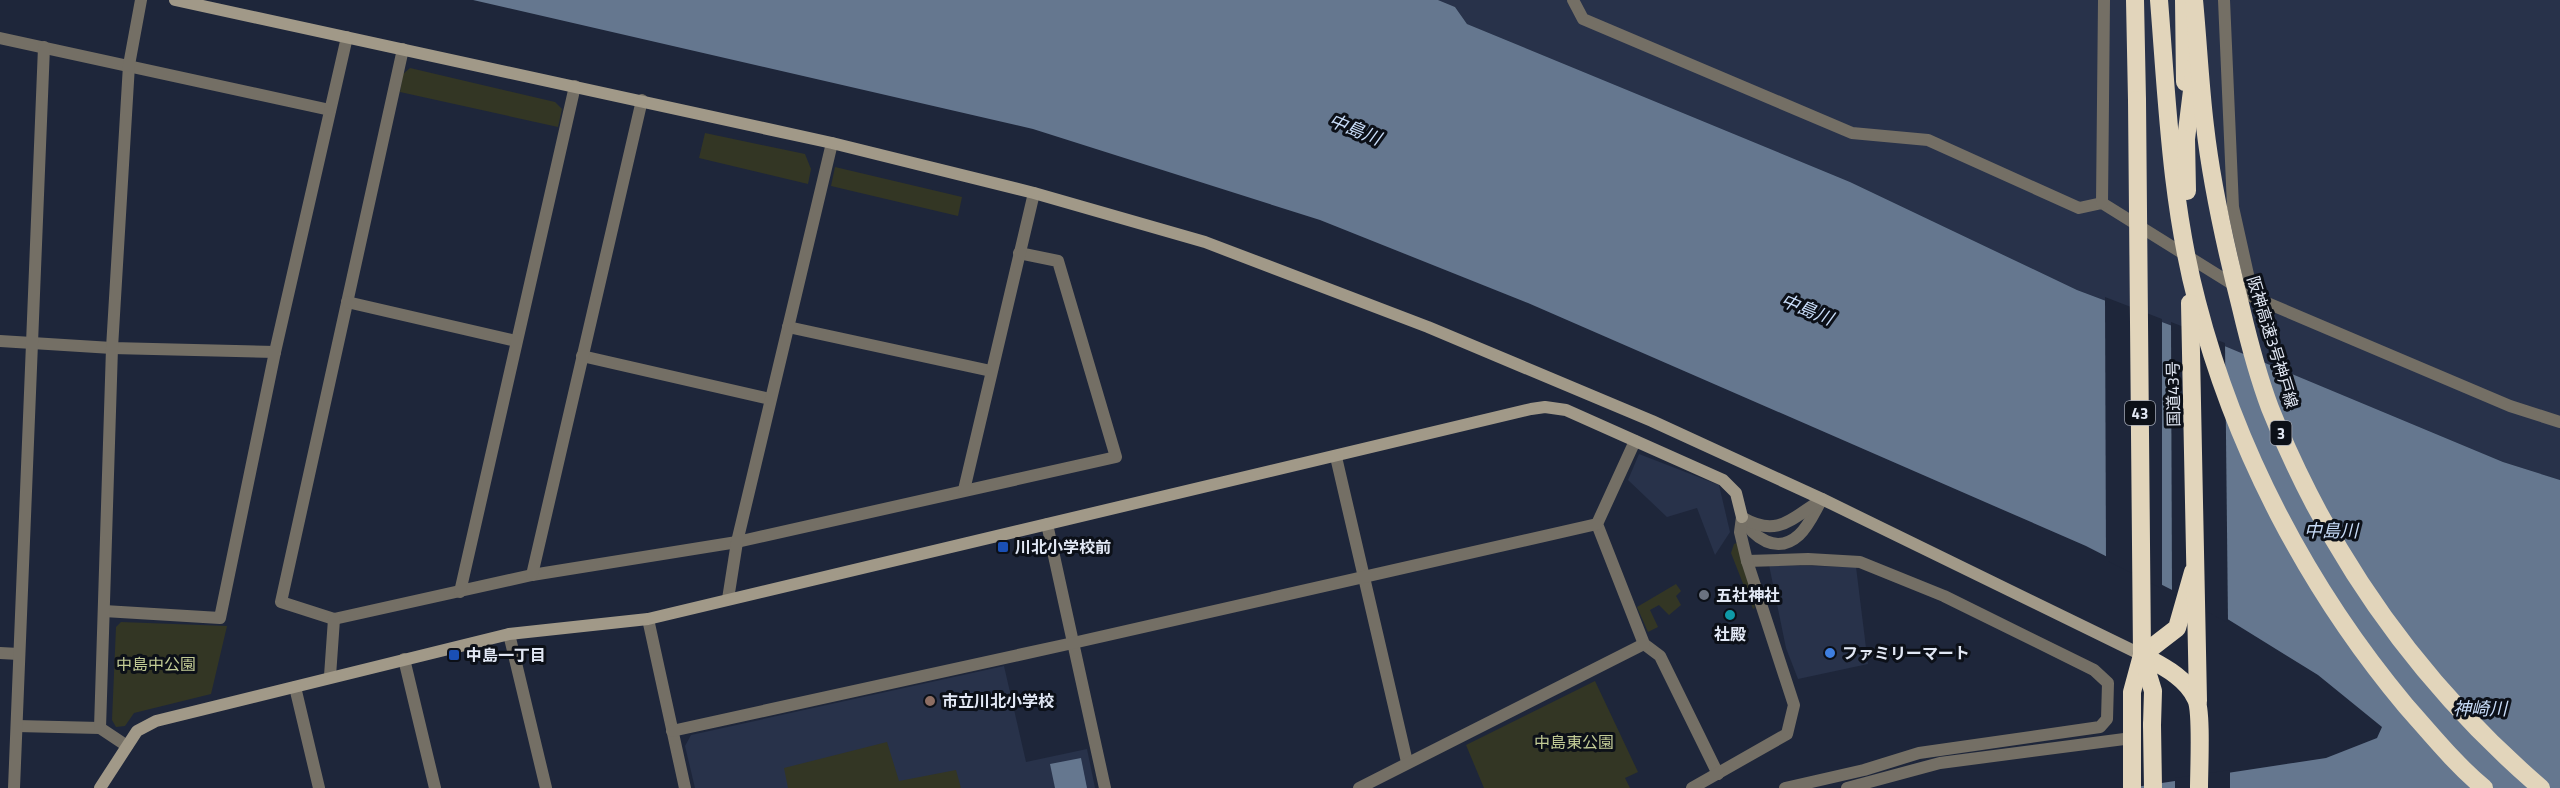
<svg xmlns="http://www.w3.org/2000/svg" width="2560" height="788" font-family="'Titillium Web','Noto Sans JP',sans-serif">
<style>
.built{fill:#28324a}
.green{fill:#333624}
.water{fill:#65778f}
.pier{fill:#1e263a}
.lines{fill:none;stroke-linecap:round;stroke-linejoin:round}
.street{stroke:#746f65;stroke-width:12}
.secondary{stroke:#a19988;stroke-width:12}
.highway{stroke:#e2d5bb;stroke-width:18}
.highway-bridge{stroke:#e2d5bb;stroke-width:18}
.transit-dot{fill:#1a4fb4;stroke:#0c1018;stroke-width:2}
.worship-dot{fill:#6b7280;stroke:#0c1018;stroke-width:2}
.culture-dot{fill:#0f9aa8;stroke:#0c1018;stroke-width:2}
.shop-dot{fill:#3f7fe0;stroke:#0c1018;stroke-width:2}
.education-dot{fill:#8d6e63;stroke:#0c1018;stroke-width:2}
.labels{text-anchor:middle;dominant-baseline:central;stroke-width:6;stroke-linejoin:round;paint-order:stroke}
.shield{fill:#0c1018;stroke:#a2a7b3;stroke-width:1.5}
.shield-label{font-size:15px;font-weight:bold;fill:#e2e8f5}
.street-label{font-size:16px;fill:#e2e8f5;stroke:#0c1018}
.poi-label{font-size:16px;font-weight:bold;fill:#e2e8f5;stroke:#0c1018;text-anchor:start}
.park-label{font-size:16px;fill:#c2cb95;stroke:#0c1018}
.water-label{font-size:18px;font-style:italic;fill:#c8dcf8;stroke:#0c1018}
</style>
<rect width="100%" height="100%" fill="#1e263a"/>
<g class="built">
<path d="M 1438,0 L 2560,0 L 2560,480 L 2503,462 L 2215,342 L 2077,290 L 1850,182 L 1467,24 L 1455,7 Z"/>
<path d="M 1639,454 L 1719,485 L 1730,532 L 1715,555 L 1697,508 L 1667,517 L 1628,480 Z"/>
<path d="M 1769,565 L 1856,567 L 1868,664 L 1798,679 L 1786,648 Z"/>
<path d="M 1004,666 L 1026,762 L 1087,749 L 1095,788 L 695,788 L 685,746 L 691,735 Z"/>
</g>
<g class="green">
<path d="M 410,68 L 555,102 L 562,109 L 558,127 L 400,92 L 403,74 Z"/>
<path d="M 705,133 L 805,154 L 811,169 L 808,184 L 699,158 Z"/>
<path d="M 835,167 L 962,197 L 958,216 L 831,186 Z"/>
<path d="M 1737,543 L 1755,608 L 1753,609 L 1731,553 L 1734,544 Z"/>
<path d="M 1676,584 L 1681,591 L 1676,596 L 1681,605 L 1669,615 L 1659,605 L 1650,610 L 1658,627 L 1648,632 L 1637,607 Z"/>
<path d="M 121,622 L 227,626 L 211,694 L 134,713 L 125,726 L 116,727 L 112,720 L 116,627 Z"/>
<path d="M 1595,681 L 1638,772 L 1625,778 L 1630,788 L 1484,788 L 1466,745 Z"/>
<path d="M 887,742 L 899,781 L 956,770 L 961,788 L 788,788 L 784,768 Z"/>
</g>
<g class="water">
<path d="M 473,0 L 1438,0 L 1455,7 L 1467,24 L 1850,182 L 2077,290 L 2215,342 L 2503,462 L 2560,480 L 2560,788 L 2129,788 L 2326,758 L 2377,738 L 2382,727 L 2318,675 L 2221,615 L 2086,546 L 1528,303 L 1320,220 L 1033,129 Z"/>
<path d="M 1081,758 L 1087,788 L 1055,788 L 1050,764 Z"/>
</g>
<g class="pier">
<path d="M 2105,297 L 2162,319 L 2162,589 L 2106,560 Z"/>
<path d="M 2171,322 L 2225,343 L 2228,623 L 2172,593 Z"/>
<path d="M 2230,770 L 2230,788 L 2175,788 L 2175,778 Z"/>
</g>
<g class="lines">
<g class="street">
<path d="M 1573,0 L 1583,19 L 1852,133 L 1928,140 L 2079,208 L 2102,203 L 2253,297 L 2510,406 L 2560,422"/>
<path d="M 2224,0 L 2233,207 L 2253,297"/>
<path d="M 0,38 L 330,110"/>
<path d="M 403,49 L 281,602 L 334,619 L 532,575 L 737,542 L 1116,457 L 1058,261 L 1019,253"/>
<path d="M 2102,203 L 2104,0"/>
<path d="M 347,302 L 516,341"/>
<path d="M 788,327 L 991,371"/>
<path d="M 0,341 L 112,348 L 275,352"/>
<path d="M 582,356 L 770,399"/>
<path d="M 1635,441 L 1597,524 L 1644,644 L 1660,656 L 1718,774"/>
<path d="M 1336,457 L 1407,762"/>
<path d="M 964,490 L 1034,193"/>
<path d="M 1742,517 C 1753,538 1777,555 1799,535 C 1809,526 1815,511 1822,499"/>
<path d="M 1743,518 C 1778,538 1792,518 1821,500"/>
<path d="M 1047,524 L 1105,788"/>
<path d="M 1747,561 L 1808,559 L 1860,562 L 1944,596 L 2094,670 L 2108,683 L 2107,719 L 2100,727 L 1919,753 L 1864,770 L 1785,788"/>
<path d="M 532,575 L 642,100"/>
<path d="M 460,592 L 575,86"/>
<path d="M 728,599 L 737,542 L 832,143"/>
<path d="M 104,611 L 220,618 L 275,352 L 347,37"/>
<path d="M 648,619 L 685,788"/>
<path d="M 509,634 L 546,788"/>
<path d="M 0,653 L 19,654"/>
<path d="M 404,659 L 435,788"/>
<path d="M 330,676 L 334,619"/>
<path d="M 295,687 L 319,788"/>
<path d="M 17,726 L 100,728"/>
<path d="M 672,731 L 1073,643 L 1597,524"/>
<path d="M 127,746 L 100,728 L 112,348 L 129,65 L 141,0"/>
<path d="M 14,788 L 44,47"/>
<path d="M 1359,788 L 1644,644"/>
<path d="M 1692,788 L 1787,734 L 1794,705 L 1747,561 L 1740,532 L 1742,517"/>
<path d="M 1847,788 L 1940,763 L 2132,738"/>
</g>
<g class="secondary">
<path d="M 175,0 L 832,143 L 1034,193 L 1205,242 L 1428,327 L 1652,421 L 1822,499 L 2142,655"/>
<path d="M 100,788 L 137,731 L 156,721 L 509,634 L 648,619 L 1531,409 L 1545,407 L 1566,410 L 1723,480 L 1736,493 L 1742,517"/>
</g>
<g class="highway">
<path d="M 2135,0 L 2137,100"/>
<path d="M 2184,0 L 2185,82"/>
<path d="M 2186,139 L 2195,66"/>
<path d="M 2142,655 C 2162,666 2186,677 2196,699 C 2202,711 2199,770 2199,788"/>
<path d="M 2142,655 L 2177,628 L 2193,572"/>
<path d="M 2152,725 L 2153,788"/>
<path d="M 2132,788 L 2132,692 L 2142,655"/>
</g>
<g class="highway-bridge">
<path d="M 2159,0 C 2167,100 2171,204 2197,302 C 2235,449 2308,589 2406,706 C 2431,734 2455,764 2484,788"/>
<path d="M 2194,0 C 2198,42 2200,85 2205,126 C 2212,188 2226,249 2241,308 C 2249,342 2258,376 2270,408 C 2329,556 2420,684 2541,788"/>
<path d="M 2137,100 L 2142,655 L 2153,691 L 2152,725"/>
<path d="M 2186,139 L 2187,191"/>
<path d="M 2190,303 L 2198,701"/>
</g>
</g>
<g class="transit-dot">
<rect x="997" y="541" width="12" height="12" rx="3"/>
<rect x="448" y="649" width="12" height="12" rx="3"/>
</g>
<circle class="worship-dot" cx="1704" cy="595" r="6"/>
<circle class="culture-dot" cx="1730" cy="615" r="6"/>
<circle class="shop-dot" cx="1830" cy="653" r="6"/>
<circle class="education-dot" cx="930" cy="701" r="6"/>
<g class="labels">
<g class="shield">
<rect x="2125" y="401" width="30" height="24" rx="4.5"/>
<rect x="2270.5" y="421" width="21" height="24" rx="4.5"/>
</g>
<g class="shield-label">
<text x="2140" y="413">43</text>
<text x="2281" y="433">3</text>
</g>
<g class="street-label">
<text transform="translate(2273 342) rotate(73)">阪神高速3号神戸線</text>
<text transform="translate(2173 394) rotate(-91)">国道43号</text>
</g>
<g class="poi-label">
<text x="1015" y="547">川北小学校前</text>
<text x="1716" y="595">五社神社</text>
<text x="1730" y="634" text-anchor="middle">社殿</text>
<text x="1842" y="653">ファミリーマート</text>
<text x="466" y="655">中島一丁目</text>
<text x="942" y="701">市立川北小学校</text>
</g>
<g class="park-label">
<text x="156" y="664">中島中公園</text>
<text x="1574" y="742">中島東公園</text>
</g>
<g class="water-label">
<text transform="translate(1355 129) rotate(22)">中島川</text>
<text transform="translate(1807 309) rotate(22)">中島川</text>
<text x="2331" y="530">中島川</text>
<text x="2480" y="708">神崎川</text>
</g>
</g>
</svg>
